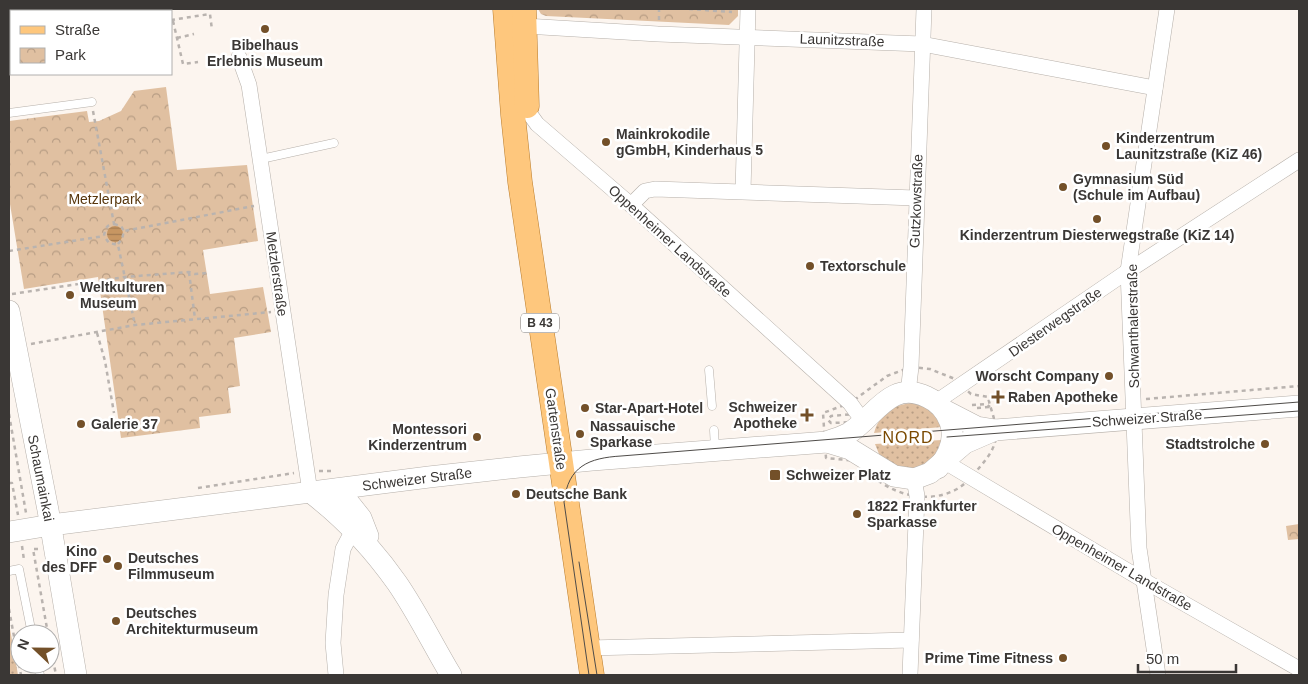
<svg xmlns="http://www.w3.org/2000/svg" width="1308" height="684" font-family="Arial,sans-serif">
<style>
.grass{fill:url(#grass-dots)}
.park{fill:url(#park-crowns)}
.water{fill:url(#water-rules)}
.lines{fill:none;stroke-linecap:round;stroke-linejoin:round}
.lane-casing{stroke:#b6b0aa;stroke-width:9}
.street-casing{stroke:#b6b0aa;stroke-width:16}
.secondary-casing{stroke:#b6b0aa;stroke-width:22}
.primary-casing{stroke:#b97c2c;stroke-width:25}
.path{stroke:#b9b3af;stroke-width:2.5;stroke-dasharray:4 4;stroke-linecap:butt}
.lane{stroke:#fff;stroke-width:8}
.street{stroke:#fff;stroke-width:15}
.secondary{stroke:#fff;stroke-width:21}
.primary{stroke:#fec77d;stroke-width:24}
.tram{stroke:#4f4c49;stroke-width:1}
.poi-dot{fill:#735029;stroke:#fff;stroke-width:2}
.labels{text-anchor:middle;dominant-baseline:central;stroke-width:5;stroke-linejoin:round;paint-order:stroke}
.shield{fill:#fff;stroke:#757372;stroke-width:1}
.shield-label{font-size:12px;font-weight:bold;fill:#3a3735}
.street-label{font-size:14px;fill:#3a3735;stroke:#fff}
.poi-label{font-size:14px;font-weight:bold;fill:#3a3735;stroke:#fff;text-anchor:start}
.park-label{font-size:14px;fill:#57360c;stroke:#fff}
.quarter-label{font-size:16px;letter-spacing:1px;fill:#7a4900;stroke:#fff}
</style>
<defs>
<pattern id="grass-dots" width="8" height="8" patternUnits="userSpaceOnUse" patternTransform="scale(1.25)"><rect width="8" height="8" fill="#e0c0a1"/><path d="M2 2h.1M6 6h.1" fill="none" stroke="#b79d84" stroke-width="1.8" stroke-linecap="round"/></pattern>
<pattern id="park-crowns" width="20" height="18" patternUnits="userSpaceOnUse" patternTransform="scale(1.25)"><rect width="20" height="18" fill="#e0c0a1"/><path d="M2 6a3 3 0 1 1 6 0M12 15a3 3 0 1 1 6 0" fill="none" stroke="#b79d84"/></pattern>
<pattern id="water-rules" width="6" height="5" patternUnits="userSpaceOnUse" patternTransform="scale(1.25)"><rect width="6" height="5" fill="#c79662"/><path d="M0 2.5h6" fill="none" stroke="#a37b52"/></pattern>
</defs>
<rect width="100%" height="100%" fill="#fcf5ef"/>
<g class="grass">
<path d="M 913,403 C 929,408 934,412 942,427 L 874,433 C 879,413 895,404 913,403 Z"/>
<path d="M 942,440 L 934,457 L 914,473 L 881,459 L 875,444 Z"/>
<path d="M 9,623 L 18,675 L 9,675 Z"/>
</g>
<g class="park">
<path d="M 538,9 L 738,9 L 738,16 L 729,25 L 546,16 L 541,14 Z"/>
<path d="M 166,87 L 177,170 L 247,165 L 258,241 L 203,250 L 210,294 L 263,287 L 271,332 L 234,338 L 240,386 L 228,388 L 231,413 L 199,417 L 200,428 L 121,438 L 98,277 L 24,289 L 9,198 L 9,121 L 87,111 L 89,122 L 99,121 L 121,111 L 134,91 Z"/>
<path d="M 1299,524 L 1299,539 L 1288,540 L 1286,526 Z"/>
</g>
<circle class="water" cx="115" cy="234" r="8"/>
<g class="lines">
<g class="lane-casing">
<g id="lane">
<path d="M 9,113 L 92,102"/>
<path d="M 261,159 L 334,143"/>
<path d="M 709,370 L 712,406"/>
<path d="M 714,430 L 715,449"/>
<path d="M 9,571 L 19,569 L 32,634"/>
<path d="M 37,664 L 40,675"/>
</g>
</g>
<g class="street-casing">
<g id="street">
<path d="M 525,26 L 658,34 L 922,44 L 1155,88"/>
<path d="M 239,57 L 249,85 L 310,492"/>
<path d="M 523,98 L 527,110 L 537,124 L 631,205 L 850,403 L 863,421"/>
<path d="M 743,191 L 748,9"/>
<path d="M 631,205 L 645,191 L 655,189 L 916,198"/>
<path d="M 908,393 L 911,367 L 924,9"/>
<path d="M 936,402 L 1128,271 L 1299,160"/>
<path d="M 945,462 L 1143,580 L 1299,669"/>
<path d="M 588,648 L 911,640"/>
<path d="M 336,675 L 333,643 L 336,595 L 343,549 L 353,530"/>
<path d="M 910,675 L 917,496 L 914,479"/>
<path d="M 1158,675 L 1139,548 L 1128,271 L 1167,9"/>
</g>
</g>
<g class="secondary-casing">
<g id="secondary">
<path d="M 9,311 L 48,510 L 76,675"/>
<path d="M 944,410 L 977,427 L 995,430 L 1299,406"/>
<path d="M 827,442 L 850,449 L 894,476 L 914,479 L 930,473 L 965,443 L 995,430"/>
<path d="M 338,489 L 361,518 L 368,536"/>
<path d="M 310,492 C 343,517 373,549 397,583 C 417,612 433,645 451,675"/>
<path d="M 9,532 L 51,525 L 429,477 L 519,467 L 592,460 L 827,442 C 834,439 842,437 849,433 C 875,417 890,379 927,397 C 938,402 946,411 950,422 C 956,439 949,455 938,468"/>
</g>
</g>
<g class="primary-casing">
<g id="primary">
<path d="M 505,9 L 513,115 L 520,182 L 592,675"/>
<path d="M 524,9 L 527,106"/>
</g>
</g>
<g class="path">
<path d="M 689,9 L 732,12"/>
<path d="M 171,20 L 210,14 L 212,30"/>
<path d="M 659,20 L 659,9"/>
<path d="M 173,21 L 183,64 L 198,62"/>
<path d="M 9,30 L 11,29"/>
<path d="M 177,38 L 194,34"/>
<path d="M 93,111 L 114,224 C 106,224 105,230 104,236 L 109,243 L 118,245 L 135,325"/>
<path d="M 114,224 L 121,226 L 124,231"/>
<path d="M 118,244 L 122,239 L 124,231 L 254,206"/>
<path d="M 9,251 L 104,236"/>
<path d="M 189,272 L 195,319"/>
<path d="M 12,294 L 125,277 L 189,272 L 195,274 L 207,273"/>
<path d="M 97,333 L 105,361 L 114,413"/>
<path d="M 31,344 L 135,325 L 271,312"/>
<path d="M 911,367 L 930,369 L 955,379 L 971,394 L 988,397 C 991,412 999,426 995,442 C 993,451 985,461 979,468 C 972,476 966,484 957,489 C 923,508 879,490 858,461 L 826,458 L 823,413 L 850,403 L 887,376 Z"/>
<path d="M 1146,399 L 1299,386"/>
<path d="M 972,405 L 986,404 L 990,407"/>
<path d="M 977,408 L 989,407"/>
<path d="M 9,414 L 26,513"/>
<path d="M 854,414 L 856,418 L 855,422 L 831,423 L 828,420 L 831,416 Z"/>
<path d="M 319,471 L 331,471"/>
<path d="M 9,483 L 12,483 L 18,515"/>
<path d="M 198,488 L 294,473"/>
<path d="M 22,546 L 24,560"/>
<path d="M 38,549 L 33,549 L 48,634"/>
<path d="M 9,609 L 21,675"/>
<path d="M 50,644 L 56,675"/>
</g>
<use href="#lane" class="lane"/>
<use href="#street" class="street"/>
<use href="#secondary" class="secondary"/>
<use href="#primary" class="primary"/>
<g class="tram">
<path d="M 947,437 L 1299,411"/>
<path d="M 579,562 L 597,675"/>
<path d="M 589,675 L 564,502 C 568,466 589,458 621,456 L 1299,402"/>
</g>
</g>
<g class="poi-dot">
<circle cx="265" cy="29" r="5"/>
<circle cx="606" cy="142" r="5"/>
<circle cx="1106" cy="146" r="5"/>
<circle cx="1063" cy="187" r="5"/>
<circle cx="1097" cy="219" r="5"/>
<circle cx="810" cy="266" r="5"/>
<circle cx="70" cy="295" r="5"/>
<circle cx="1109" cy="376" r="5"/>
<path d="M995.5 389.5h5v5h5v5h-5v5h-5v-5h-5v-5h5z"/>
<circle cx="585" cy="408" r="5"/>
<path d="M804.5 407.5h5v5h5v5h-5v5h-5v-5h-5v-5h5z"/>
<circle cx="81" cy="424" r="5"/>
<circle cx="580" cy="434" r="5"/>
<circle cx="477" cy="437" r="5"/>
<circle cx="1265" cy="444" r="5"/>
<rect x="769" y="469" width="12" height="12" rx="2.5"/>
<circle cx="516" cy="494" r="5"/>
<circle cx="857" cy="514" r="5"/>
<circle cx="107" cy="559" r="5"/>
<circle cx="118" cy="566" r="5"/>
<circle cx="116" cy="621" r="5"/>
<circle cx="1063" cy="658" r="5"/>
</g>
<g class="labels">
<rect class="shield" x="521" y="313.5" width="38" height="19" rx="4"/>
<g class="shield-label">
<text x="540" y="323">B 43</text>
</g>
<g class="street-label">
<text transform="translate(842 40) rotate(2)">Launitzstraße</text>
<text transform="translate(916 201) rotate(-88)">Gutzkowstraße</text>
<text transform="translate(670 241) rotate(42)">Oppenheimer Landstraße</text>
<text transform="translate(277 274) rotate(82)">Metzlerstraße</text>
<text transform="translate(1055 322) rotate(-35)">Diesterwegstraße</text>
<text transform="translate(1133 326) rotate(-91)">Schwanthalerstraße</text>
<text transform="translate(1147 418) rotate(-4)">Schweizer Straße</text>
<text transform="translate(556 429) rotate(82)">Gartenstraße</text>
<text transform="translate(41 478) rotate(79)">Schaumainkai</text>
<text transform="translate(417 479) rotate(-7)">Schweizer Straße</text>
<text transform="translate(1122 567) rotate(30)">Oppenheimer Landstraße</text>
</g>
<g class="poi-label">
<text x="265" y="45" text-anchor="middle">Bibelhaus<tspan x="265" dy="16">Erlebnis Museum</tspan></text>
<text x="616" y="134">Mainkrokodile<tspan x="616" dy="16">gGmbH, Kinderhaus 5</tspan></text>
<text x="1116" y="138">Kinderzentrum<tspan x="1116" dy="16">Launitzstraße (KiZ 46)</tspan></text>
<text x="1073" y="179">Gymnasium Süd<tspan x="1073" dy="16">(Schule im Aufbau)</tspan></text>
<text x="1097" y="235" text-anchor="middle">Kinderzentrum Diesterwegstraße (KiZ 14)</text>
<text x="820" y="266">Textorschule</text>
<text x="80" y="287">Weltkulturen<tspan x="80" dy="16">Museum</tspan></text>
<text x="1099" y="376" text-anchor="end">Worscht Company</text>
<text x="1008" y="397">Raben Apotheke</text>
<text x="797" y="407" text-anchor="end">Schweizer<tspan x="797" dy="16">Apotheke</tspan></text>
<text x="595" y="408">Star-Apart-Hotel</text>
<text x="91" y="424">Galerie 37</text>
<text x="590" y="426">Nassauische<tspan x="590" dy="16">Sparkase</tspan></text>
<text x="467" y="429" text-anchor="end">Montessori<tspan x="467" dy="16">Kinderzentrum</tspan></text>
<text x="1255" y="444" text-anchor="end">Stadtstrolche</text>
<text x="786" y="475">Schweizer Platz</text>
<text x="526" y="494">Deutsche Bank</text>
<text x="867" y="506">1822 Frankfurter<tspan x="867" dy="16">Sparkasse</tspan></text>
<text x="97" y="551" text-anchor="end">Kino<tspan x="97" dy="16">des DFF</tspan></text>
<text x="128" y="558">Deutsches<tspan x="128" dy="16">Filmmuseum</tspan></text>
<text x="126" y="613">Deutsches<tspan x="126" dy="16">Architekturmuseum</tspan></text>
<text x="1053" y="658" text-anchor="end">Prime Time Fitness</text>
</g>
<g class="park-label">
<text x="105" y="199">Metzlerpark</text>
</g>
<g class="quarter-label">
<text x="908" y="437">NORD</text>
</g>
</g>
<rect width="1308" height="684" fill="none" stroke="#3a3735" stroke-width="20"/>
<rect x="10" y="10" width="162" height="65" fill="#ffffff" stroke="#b0afae"/>
<rect x="20" y="26" width="25" height="8" fill="#fec77d" stroke="#b0afae"/>
<text x="55" y="35" font-size="15" fill="#3a3735">Straße</text>
<rect x="20" y="48" width="25" height="15" fill="url(#park-crowns)" stroke="#b0afae"/>
<text x="55" y="60" font-size="15" fill="#3a3735">Park</text>
<g transform="translate(35 649) rotate(292)"><circle r="24" fill="#ffffff" stroke="#b0afae"/>
<path d="M0-4L9 19L0 12L-9 19Z" fill="#735029"/>
<text y="-8" font-size="14" font-weight="bold" text-anchor="middle" fill="#3a3735">N</text>
</g>
<path d="M1138 664v8h98v-8" fill="none" stroke="#3a3735" stroke-width="2.5"/>
<text x="1146" y="664" font-size="15" fill="#3a3735" stroke="#ffffff" stroke-width="4" paint-order="stroke">50 m</text>
</svg>
